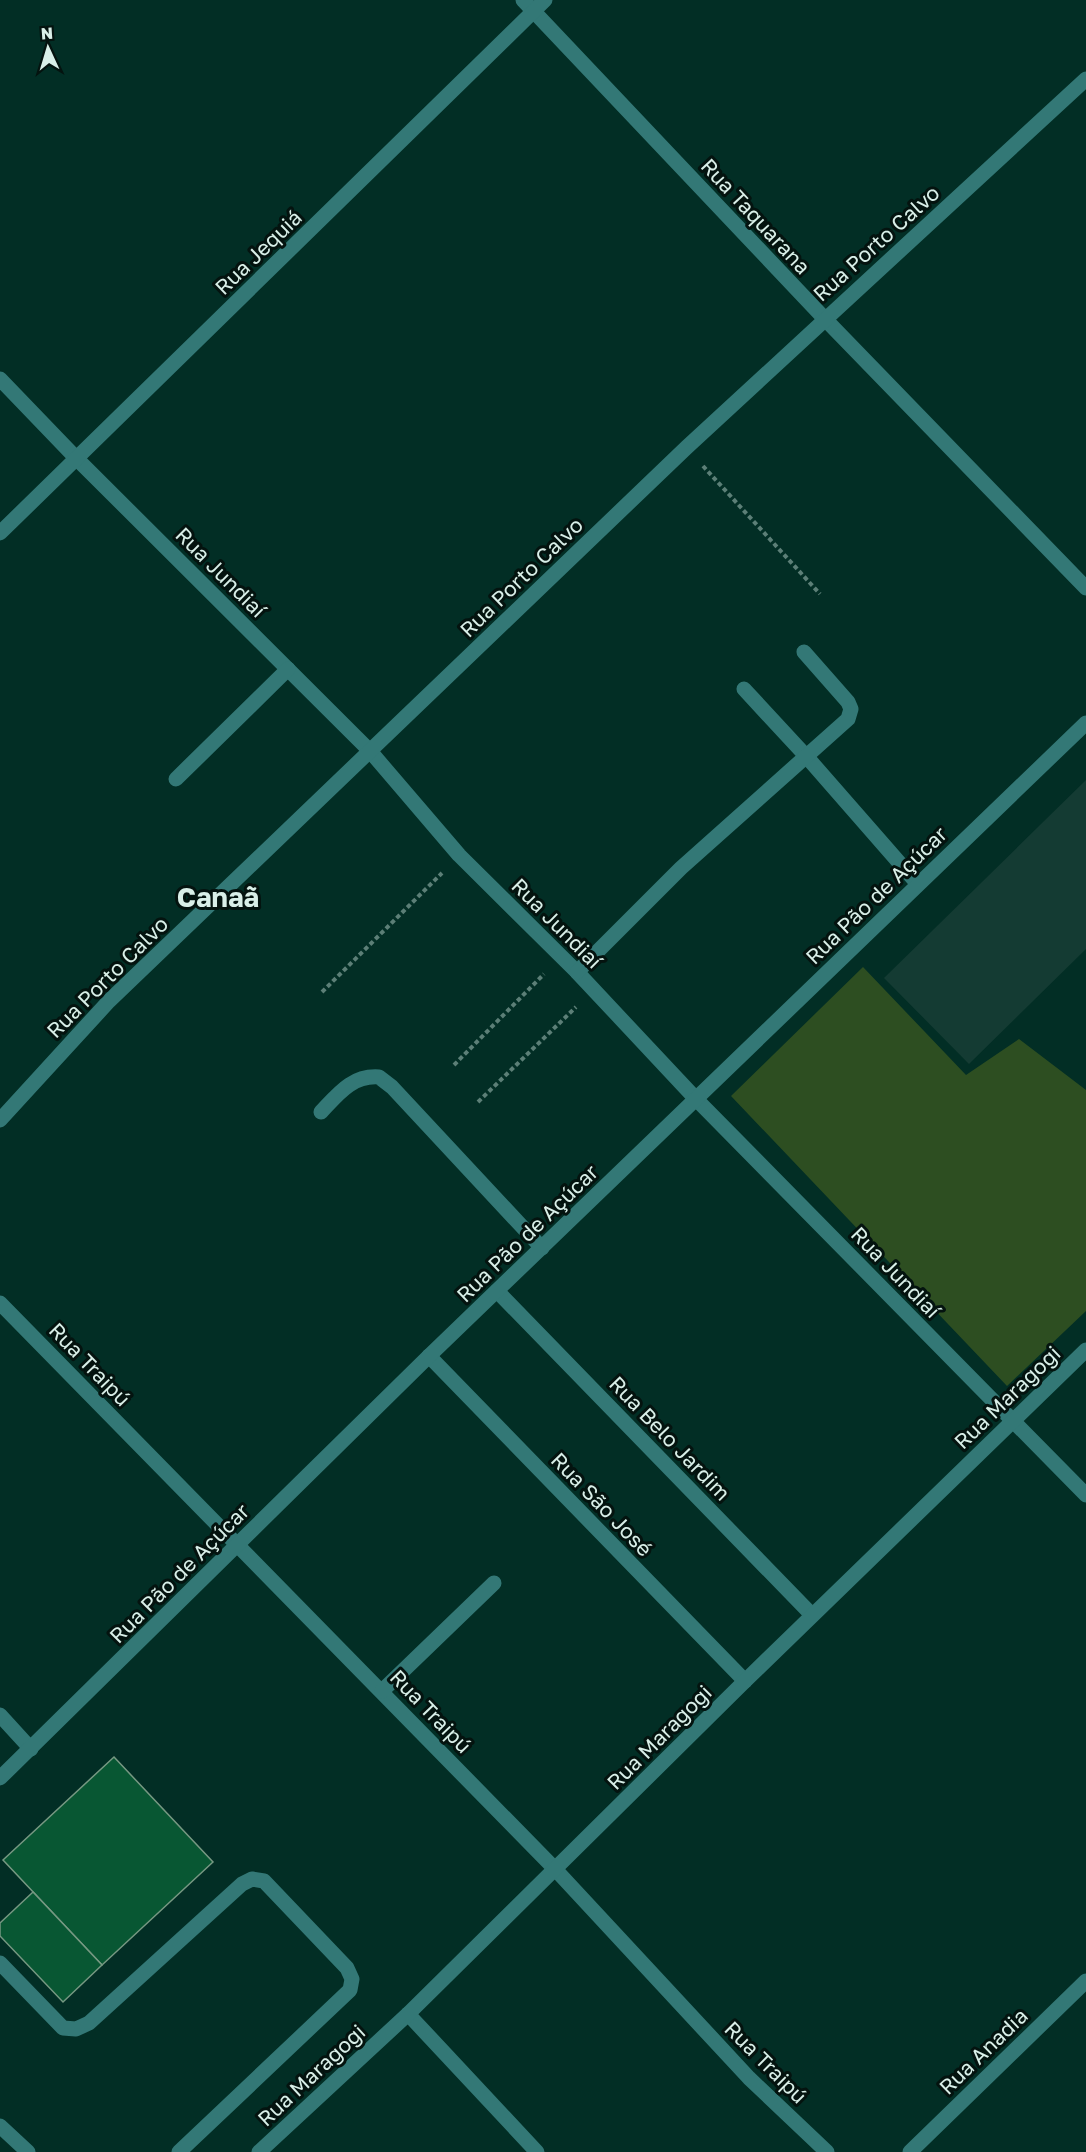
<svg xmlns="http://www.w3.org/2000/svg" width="1086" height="2152" font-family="'Golos Text',sans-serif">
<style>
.built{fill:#143b33}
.green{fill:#2d4e21}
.building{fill:#085733;stroke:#769882;stroke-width:1.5}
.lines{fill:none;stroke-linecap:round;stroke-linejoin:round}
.path{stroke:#5c7f77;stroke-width:4;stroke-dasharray:4.5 3;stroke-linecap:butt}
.minor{stroke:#337876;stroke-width:15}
.labels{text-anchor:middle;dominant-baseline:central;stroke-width:6;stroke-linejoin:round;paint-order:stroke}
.street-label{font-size:21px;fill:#d9efe8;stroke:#04130f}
.district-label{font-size:27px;font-weight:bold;fill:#d9efe8;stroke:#04130f}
</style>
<rect width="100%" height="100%" fill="#022e25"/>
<path class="built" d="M 1086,780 L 1086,949 L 969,1064 L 884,978 Z"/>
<path class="green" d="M 863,967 L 966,1075 L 1019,1039 L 1086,1090 L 1086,1311 L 1007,1386 L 731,1096 Z"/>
<g class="building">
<path d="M 114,1757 L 213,1862 L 102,1965 L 3,1860 Z"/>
<path d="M 33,1892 L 102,1965 L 63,2002 L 0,1936 L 0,1923 Z"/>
</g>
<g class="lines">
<g class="path">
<path d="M 703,466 L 820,594"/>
<path d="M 322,992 L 442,873"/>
<path d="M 454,1065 L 544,974"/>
<path d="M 478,1102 L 576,1007"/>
</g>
<g class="minor">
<path d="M 523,0 L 824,318 L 1086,588"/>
<path d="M 0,379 L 77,459 L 370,751 L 459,855 L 577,972 L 696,1099 L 1086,1495"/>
<path d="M 0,533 L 545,0"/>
<path d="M 744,689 L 806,756 L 917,883"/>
<path d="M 176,779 L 288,669"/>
<path d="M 577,972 L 681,868 L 848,719 L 851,709 L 848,702 L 804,652"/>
<path d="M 321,1112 C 338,1094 352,1075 379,1077 L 392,1087 L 542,1248"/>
<path d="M 0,1120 L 109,1001 L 687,447 L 1086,79"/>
<path d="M 497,1291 L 812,1615"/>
<path d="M 0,1303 L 555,1869 L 749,2078 L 827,2152"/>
<path d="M 429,1356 L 745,1681"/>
<path d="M 382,1691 L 494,1583"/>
<path d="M 0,1715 L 31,1749"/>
<path d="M 0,1778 L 429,1356 L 1086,723"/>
<path d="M 0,1963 L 63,2028 L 76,2029 L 89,2023 L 242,1884 L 252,1879 L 264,1881 L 347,1968 L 352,1979 L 350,1990 L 179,2152"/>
<path d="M 408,2014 L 537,2152"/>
<path d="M 0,2126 L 28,2152"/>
<path d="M 259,2152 L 408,2014 L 745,1681 L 1086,1350"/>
<path d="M 910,2152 L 1086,1981"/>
</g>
</g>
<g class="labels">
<g class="street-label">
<text transform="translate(756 216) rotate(47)">Rua Taquarana</text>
<text transform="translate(876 243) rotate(-42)">Rua Porto Calvo</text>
<text transform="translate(258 252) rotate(-44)">Rua Jequiá</text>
<text transform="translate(221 572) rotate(45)">Rua Jundiaí</text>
<text transform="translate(521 577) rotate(-44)">Rua Porto Calvo</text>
<text transform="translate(876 895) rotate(-44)">Rua Pão de Açúcar</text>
<text transform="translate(557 923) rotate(45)">Rua Jundiaí</text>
<text transform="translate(107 977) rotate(-45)">Rua Porto Calvo</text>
<text transform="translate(527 1233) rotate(-44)">Rua Pão de Açúcar</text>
<text transform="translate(896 1272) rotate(46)">Rua Jundiaí</text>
<text transform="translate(90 1364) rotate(46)">Rua Traipú</text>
<text transform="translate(1007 1397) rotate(-44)">Rua Maragogi</text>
<text transform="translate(670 1438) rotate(46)">Rua Belo Jardim</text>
<text transform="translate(602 1504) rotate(46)">Rua São José</text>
<text transform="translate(179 1573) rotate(-45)">Rua Pão de Açúcar</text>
<text transform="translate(431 1711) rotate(46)">Rua Traipú</text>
<text transform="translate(659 1737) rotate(-45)">Rua Maragogi</text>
<text transform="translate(983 2051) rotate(-44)">Rua Anadia</text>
<text transform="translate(766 2062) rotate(45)">Rua Traipú</text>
<text transform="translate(311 2075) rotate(-43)">Rua Maragogi</text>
</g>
<g class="district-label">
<text x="218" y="897">Canaã</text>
</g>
</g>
<g transform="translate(48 48) rotate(356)" stroke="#04130f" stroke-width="4.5" paint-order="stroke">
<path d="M0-4.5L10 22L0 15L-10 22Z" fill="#d9efe8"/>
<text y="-9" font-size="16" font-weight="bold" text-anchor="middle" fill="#d9efe8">N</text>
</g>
</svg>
